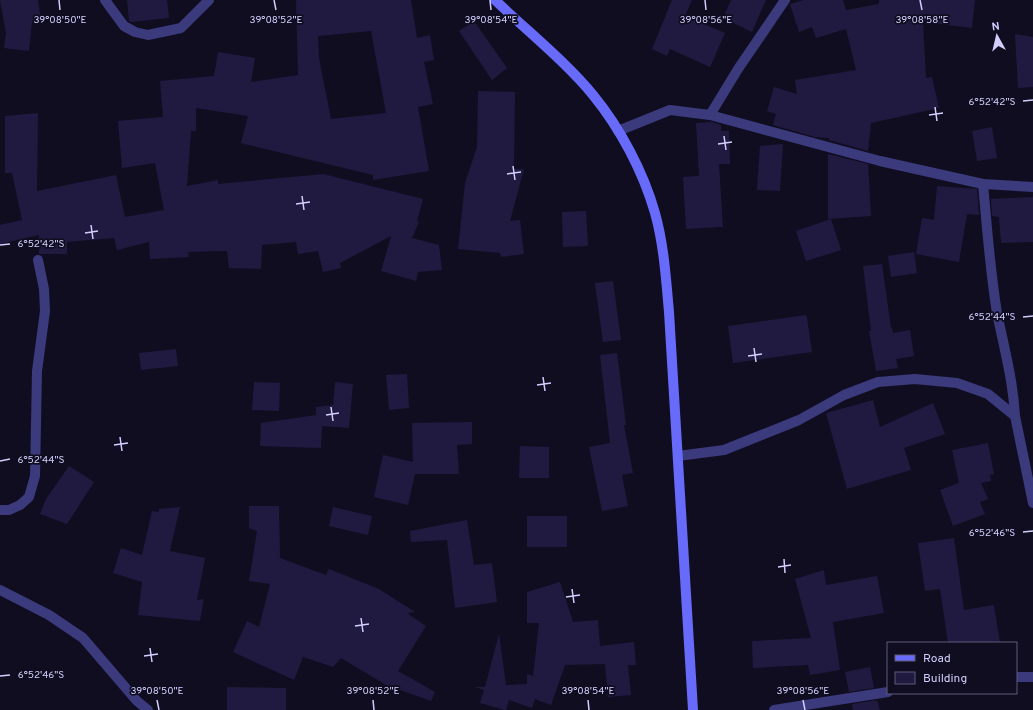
<svg xmlns="http://www.w3.org/2000/svg" width="1033" height="710" font-family="Overpass,sans-serif">
<style>
.building{fill:#201a40;fill-rule:evenodd}
.lines{fill:none;stroke-linecap:round;stroke-linejoin:round}
.street{stroke:#3a3a7d;stroke-width:10}
.secondary{stroke:#686bfa;stroke-width:10}
.ticks{fill:none;stroke:#d1cefd;stroke-width:1.5}
.ticks-label{font-size:10px;text-anchor:middle;fill:#d1cefd;stroke:#100d20;stroke-width:3.5;stroke-linejoin:round;paint-order:stroke}
</style>
<rect width="100%" height="100%" fill="#100d20"/>
<g class="building">
<path d="M 0,0 L 38,0 L 41,20 L 32,21 L 29,51 L 4,48 L 6,34 Z"/>
<path d="M 127,0 L 167,0 L 169,18 L 131,22 L 129,21 Z"/>
<path d="M 296,0 L 411,0 L 417,38 L 430,35 L 434,60 L 424,62 L 433,104 L 418,107 L 429,171 L 373,180 L 373,175 L 241,143 L 248,116 L 196,108 L 196,131 L 191,131 L 187,186 L 218,180 L 218,184 L 323,174 L 423,199 L 417,221 L 419,222 L 412,238 L 439,245 L 442,270 L 418,272 L 416,281 L 381,271 L 391,236 L 340,263 L 341,268 L 323,272 L 318,251 L 298,254 L 296,242 L 262,245 L 261,269 L 229,268 L 227,251 L 188,252 L 189,257 L 150,259 L 149,242 L 117,250 L 114,238 L 67,242 L 67,254 L 39,254 L 39,235 L 0,244 L 0,225 L 22,220 L 12,173 L 5,173 L 5,116 L 38,113 L 37,191 L 116,175 L 125,217 L 164,210 L 155,163 L 122,168 L 118,121 L 163,117 L 160,81 L 214,76 L 218,52 L 255,58 L 251,82 L 298,75 ZM 371,31 L 386,113 L 331,119 L 319,58 L 318,36 Z"/>
<path d="M 672,0 L 692,0 L 685,16 L 725,33 L 710,67 L 670,49 L 667,56 L 652,49 Z"/>
<path d="M 731,0 L 766,0 L 752,32 L 723,18 Z"/>
<path d="M 804,0 L 843,0 L 846,10 L 879,4 L 879,0 L 975,0 L 972,28 L 923,22 L 926,78 L 932,77 L 939,108 L 871,123 L 868,151 L 829,140 L 829,138 L 815,137 L 773,125 L 776,114 L 767,111 L 774,87 L 797,94 L 795,80 L 856,70 L 846,29 L 816,38 L 812,27 L 799,32 L 790,4 Z"/>
<path d="M 474,21 L 507,68 L 492,80 L 459,31 Z"/>
<path d="M 1015,34 L 1033,37 L 1033,87 L 1018,88 Z"/>
<path d="M 478,91 L 515,92 L 514,169 L 524,169 L 510,221 L 520,220 L 524,254 L 501,257 L 500,253 L 458,249 L 465,183 L 477,147 Z"/>
<path d="M 712,122 L 721,125 L 721,131 L 729,131 L 730,164 L 719,164 L 723,227 L 686,229 L 683,177 L 699,176 L 696,123 Z"/>
<path d="M 992,127 L 997,158 L 977,161 L 972,131 Z"/>
<path d="M 783,144 L 780,191 L 757,190 L 760,146 Z"/>
<path d="M 828,154 L 868,164 L 871,216 L 828,219 Z"/>
<path d="M 937,186 L 977,189 L 979,215 L 967,214 L 959,262 L 916,254 L 922,218 L 934,220 Z"/>
<path d="M 1033,197 L 1033,242 L 1001,243 L 999,217 L 992,216 L 991,199 Z"/>
<path d="M 586,211 L 588,246 L 563,247 L 562,212 Z"/>
<path d="M 831,219 L 841,250 L 806,261 L 796,231 Z"/>
<path d="M 914,252 L 917,273 L 891,277 L 888,256 Z"/>
<path d="M 882,264 L 891,328 L 892,327 L 893,333 L 910,330 L 914,356 L 896,359 L 898,368 L 876,371 L 869,331 L 871,331 L 863,266 Z"/>
<path d="M 613,281 L 621,340 L 603,342 L 595,283 Z"/>
<path d="M 806,315 L 807,318 L 812,352 L 733,363 L 728,326 Z"/>
<path d="M 176,349 L 178,366 L 141,370 L 139,353 Z"/>
<path d="M 617,353 L 626,425 L 624,425 L 633,473 L 622,475 L 628,506 L 602,511 L 589,447 L 610,443 L 600,355 Z"/>
<path d="M 407,374 L 409,408 L 389,410 L 386,375 Z"/>
<path d="M 254,382 L 280,383 L 279,411 L 252,410 Z"/>
<path d="M 335,382 L 353,384 L 349,428 L 322,426 L 321,448 L 260,446 L 261,423 L 316,415 L 316,407 L 333,405 Z"/>
<path d="M 873,400 L 880,427 L 933,403 L 945,434 L 904,448 L 911,470 L 847,489 L 826,413 Z"/>
<path d="M 472,422 L 472,444 L 457,445 L 459,474 L 415,474 L 408,505 L 374,497 L 383,455 L 413,462 L 412,423 Z"/>
<path d="M 988,443 L 994,474 L 990,475 L 991,481 L 981,483 L 988,499 L 980,502 L 985,514 L 953,526 L 940,490 L 959,483 L 952,450 Z"/>
<path d="M 520,446 L 549,447 L 549,478 L 519,478 Z"/>
<path d="M 69,466 L 94,482 L 67,524 L 40,514 L 46,499 Z"/>
<path d="M 249,506 L 279,506 L 280,558 L 326,575 L 329,569 L 379,589 L 415,612 L 407,613 L 426,626 L 398,671 L 435,692 L 431,701 L 386,685 L 341,658 L 333,667 L 303,657 L 294,680 L 233,652 L 247,621 L 259,627 L 270,584 L 249,581 L 257,531 L 249,528 Z"/>
<path d="M 180,507 L 170,551 L 205,558 L 197,600 L 204,599 L 200,621 L 138,615 L 142,582 L 113,573 L 121,548 L 142,555 L 152,511 L 159,512 L 159,509 Z"/>
<path d="M 333,507 L 372,516 L 368,535 L 329,526 Z"/>
<rect x="527" y="516" width="40" height="31"/>
<path d="M 467,520 L 474,565 L 492,563 L 497,602 L 455,608 L 447,540 L 411,542 L 410,531 Z"/>
<path d="M 954,538 L 964,610 L 994,605 L 1000,643 L 948,643 L 940,589 L 925,591 L 918,543 Z"/>
<path d="M 824,570 L 826,585 L 877,576 L 884,613 L 833,622 L 840,670 L 810,675 L 808,665 L 753,668 L 752,641 L 811,638 L 795,579 Z"/>
<path d="M 560,582 L 573,622 L 598,620 L 600,646 L 634,642 L 636,665 L 628,665 L 631,695 L 608,697 L 605,664 L 565,665 L 551,705 L 535,699 L 532,708 L 509,700 L 506,710 L 505,710 L 480,703 L 484,690 L 475,687 L 485,687 L 499,634 L 506,685 L 527,684 L 527,674 L 533,676 L 539,623 L 527,623 L 527,592 Z"/>
<path d="M 870,667 L 874,688 L 849,692 L 845,672 Z"/>
<path d="M 227,687 L 286,688 L 286,710 L 227,710 Z"/>
<path d="M 877,700 L 880,710 L 853,710 L 852,704 Z"/>
</g>
<g class="lines">
<g class="street">
<path d="M 105,0 L 124,26 L 135,32 L 148,35 L 181,28 L 209,0"/>
<path d="M 710,115 L 738,69 L 785,0"/>
<path d="M 618,131 L 670,110 L 710,115 L 880,161 L 983,184 L 1033,187"/>
<path d="M 983,184 C 987,227 990,270 997,313 C 1004,347 1013,380 1015,416"/>
<path d="M 678,456 L 724,450 L 799,420 L 844,395 L 878,382 L 915,379 L 957,383 L 988,394 L 1015,416 L 1033,503"/>
<path d="M 0,510 L 9,510 L 20,505 L 29,497 L 35,476 L 37,371 L 45,311 L 44,289 L 38,260"/>
<path d="M 0,590 L 49,615 L 83,638 L 137,701 L 148,710"/>
<path d="M 1016,677 L 1033,677"/>
<path d="M 774,710 L 888,692"/>
</g>
<path class="secondary" d="M 495,0 C 526,30 566,62 593,95 C 620,128 643,171 655,213 C 664,245 666,279 669,312 L 693,710"/>
</g>
<path class="ticks" d="M 59,0 L 60,10M 274,0 L 276,10M 490,0 L 491,10M 705,0 L 706,10M 920,0 L 922,10M 1023,101 L 1033,100M 935,107 L 937,121M 929,115 L 943,113M 724,136 L 726,150M 718,144 L 732,142M 513,166 L 515,180M 507,174 L 521,172M 302,196 L 304,210M 296,204 L 310,202M 91,225 L 93,239M 85,233 L 98,231M 0,245 L 10,244M 1023,317 L 1033,316M 754,348 L 756,362M 748,356 L 762,354M 543,377 L 545,391M 537,385 L 551,383M 331,407 L 333,421M 326,415 L 339,413M 120,437 L 122,451M 114,445 L 128,443M 0,461 L 10,459M 1023,532 L 1033,531M 784,559 L 785,573M 778,567 L 791,565M 572,589 L 574,603M 566,597 L 580,595M 361,618 L 363,632M 355,626 L 369,624M 150,648 L 152,662M 144,656 L 158,654M 0,676 L 10,675M 157,700 L 159,710M 373,700 L 374,710M 588,700 L 589,710M 803,700 L 805,710"/>
<g class="ticks-label">
<text x="60" y="23">39°08'50"E</text>
<text x="276" y="23">39°08'52"E</text>
<text x="491" y="23">39°08'54"E</text>
<text x="706" y="23">39°08'56"E</text>
<text x="922" y="23">39°08'58"E</text>
<text x="992" y="105">6°52'42"S</text>
<text x="41" y="247">6°52'42"S</text>
<text x="992" y="320">6°52'44"S</text>
<text x="41" y="463">6°52'44"S</text>
<text x="992" y="536">6°52'46"S</text>
<text x="41" y="678">6°52'46"S</text>
<text x="157" y="694">39°08'50"E</text>
<text x="373" y="694">39°08'52"E</text>
<text x="588" y="694">39°08'54"E</text>
<text x="803" y="694">39°08'56"E</text>
</g>
<rect x="887" y="642" width="130" height="52" fill="#100d20" stroke="#5d5a78"/>
<rect x="895" y="655" width="20" height="6" fill="#686bfa" stroke="#5d5a78"/>
<text x="923" y="662" font-size="12" fill="#d1cefd">Road</text>
<rect x="895" y="672" width="20" height="12" fill="#201a40" stroke="#5d5a78"/>
<text x="923" y="682" font-size="12" fill="#d1cefd">Building</text>
<g transform="translate(997 36) rotate(352)" stroke="#100d20" stroke-width="3" paint-order="stroke">
<path d="M0-3L7 15L0 10L-7 15Z" fill="#d1cefd"/>
<text y="-6" font-size="11" font-weight="bold" text-anchor="middle" fill="#d1cefd">N</text>
</g>
</svg>
